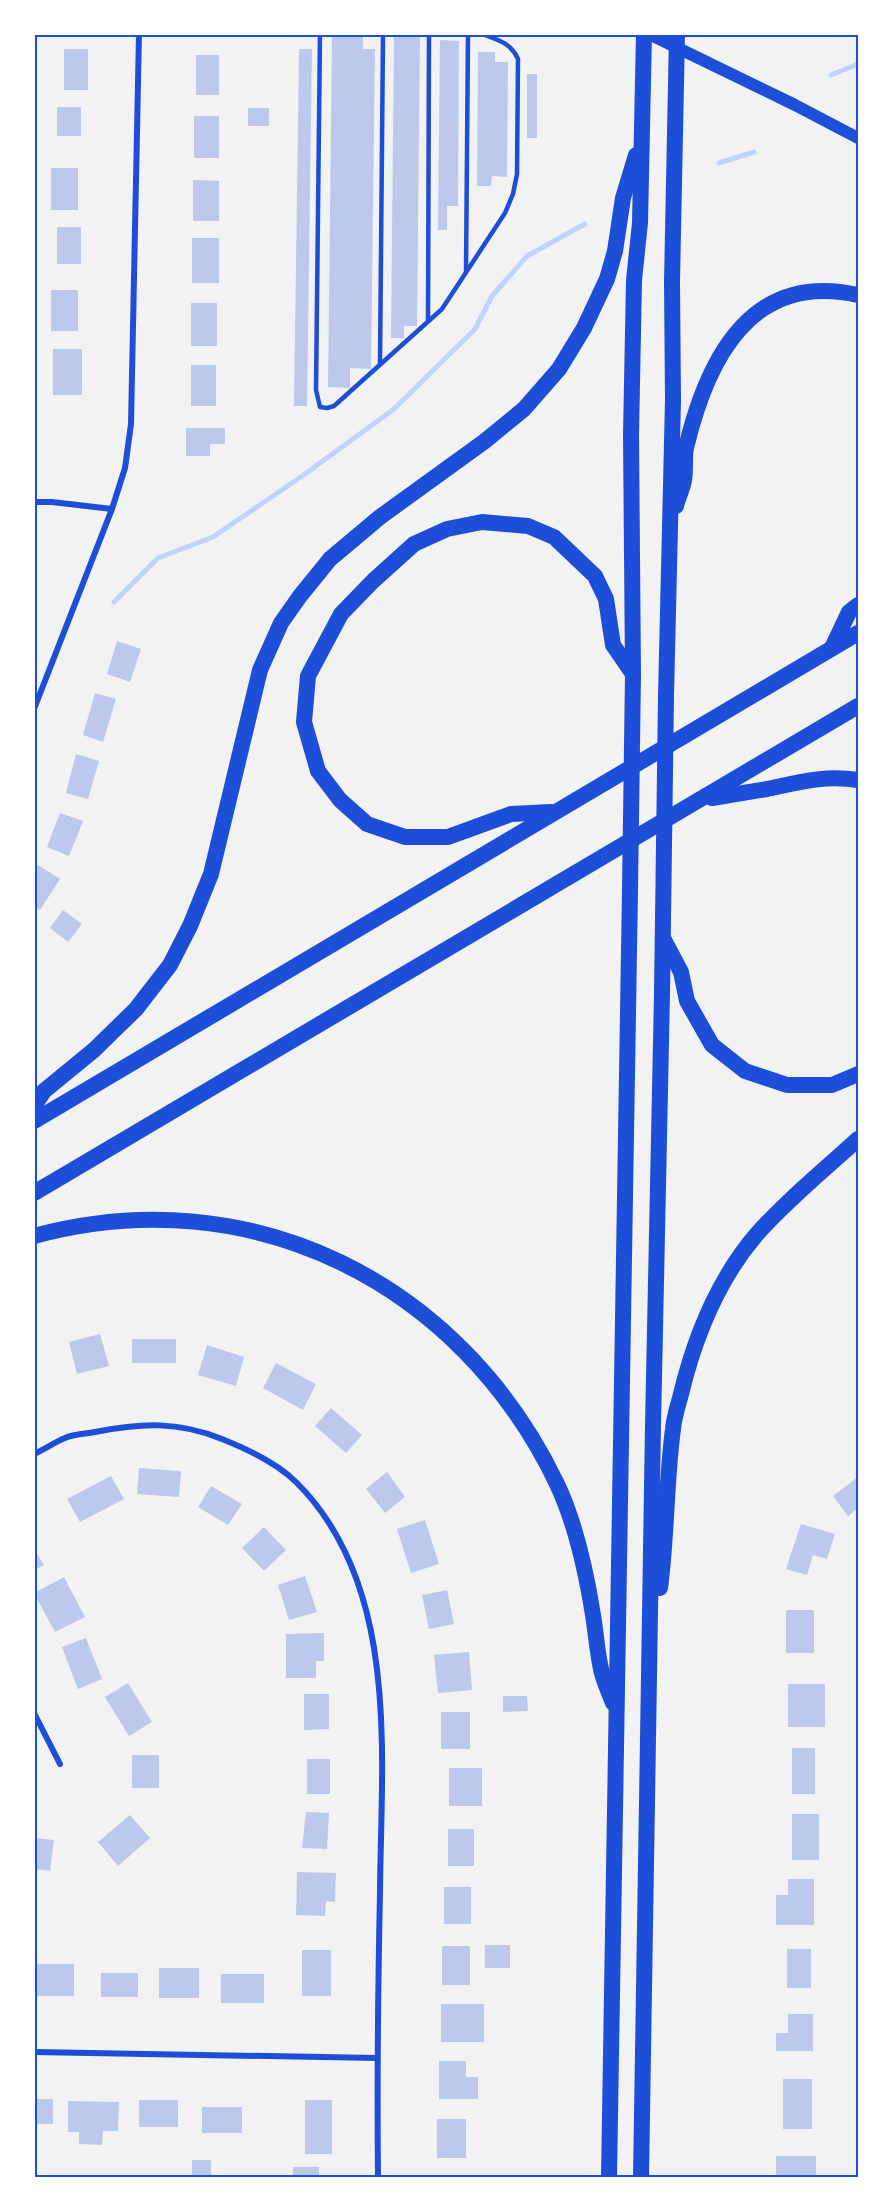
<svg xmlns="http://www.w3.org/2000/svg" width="893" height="2212" font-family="Rubik,sans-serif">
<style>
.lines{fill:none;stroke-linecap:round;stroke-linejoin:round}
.stream{stroke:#bfd3fe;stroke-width:5}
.building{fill:#bdc9ec}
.service{stroke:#1d4ed8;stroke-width:4.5}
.minor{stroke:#1d4ed8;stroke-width:6}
.secondary{stroke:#1d4ed8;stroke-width:12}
.motorway{stroke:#1d4ed8;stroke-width:16}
.neatline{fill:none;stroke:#1d4ed8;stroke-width:2}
</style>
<rect width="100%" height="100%" fill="#f2f2f2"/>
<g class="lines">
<g class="stream">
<path d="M 831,75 L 858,64"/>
<path d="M 719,163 L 754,152"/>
<path d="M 114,602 L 158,558 L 213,537 L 305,474 L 394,409 L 475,329 L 492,296 L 527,256 L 585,224"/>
</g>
</g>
<g class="building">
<path d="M 332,34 L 363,34 L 363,49 L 375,49 L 371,369 L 350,368 L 350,388 L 328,387 Z"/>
<path d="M 394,34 L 420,34 L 417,326 L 404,326 L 404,338 L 391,338 Z"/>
<path d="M 440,40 L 459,41 L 458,206 L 447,206 L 447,230 L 438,230 Z"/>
<rect x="64" y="49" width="24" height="41"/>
<path d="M 299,49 L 312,49 L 307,406 L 294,406 Z"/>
<path d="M 478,52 L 495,52 L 495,62 L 508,62 L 507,177 L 492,176 L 491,186 L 477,186 Z"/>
<rect x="196" y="55" width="23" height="40"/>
<rect x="527" y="74" width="10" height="64"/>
<rect x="57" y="107" width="24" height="29"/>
<rect x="248" y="108" width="21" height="18"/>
<rect x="194" y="116" width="25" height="42"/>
<rect x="51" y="168" width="27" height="42"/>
<path d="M 193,180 L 219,181 L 219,221 L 193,221 Z"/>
<rect x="57" y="227" width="24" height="37"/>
<rect x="192" y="238" width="27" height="45"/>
<rect x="51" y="290" width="27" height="41"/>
<rect x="191" y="303" width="26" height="43"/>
<rect x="53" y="349" width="29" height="46"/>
<rect x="191" y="365" width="25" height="41"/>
<path d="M 186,428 L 225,428 L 225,444 L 210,444 L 210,456 L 186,456 Z"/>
<path d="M 117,641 L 141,649 L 130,682 L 107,674 Z"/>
<path d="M 95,693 L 116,699 L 103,742 L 83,735 Z"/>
<path d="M 76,754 L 99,761 L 88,799 L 66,793 Z"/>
<path d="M 60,813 L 83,821 L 69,856 L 47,847 Z"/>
<path d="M 38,865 L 60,879 L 40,910 L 34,906 L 34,871 Z"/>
<path d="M 63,910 L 82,924 L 68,942 L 50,928 Z"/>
<path d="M 100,1334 L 109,1366 L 77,1374 L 69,1342 Z"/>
<rect x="132" y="1339" width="44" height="24"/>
<path d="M 207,1345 L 244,1357 L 236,1386 L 198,1375 Z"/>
<path d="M 276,1363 L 316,1384 L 303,1410 L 263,1388 Z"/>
<path d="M 331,1408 L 362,1435 L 346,1453 L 315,1426 Z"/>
<path d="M 139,1468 L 181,1471 L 179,1497 L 137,1494 Z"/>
<path d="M 387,1472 L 405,1497 L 385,1513 L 366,1489 Z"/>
<path d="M 111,1476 L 124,1499 L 80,1522 L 67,1499 Z"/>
<path d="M 858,1477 L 858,1508 L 848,1516 L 833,1496 Z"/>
<path d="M 211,1486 L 242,1504 L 228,1525 L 198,1507 Z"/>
<path d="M 425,1520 L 439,1564 L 411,1573 L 397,1529 Z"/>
<path d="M 801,1524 L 835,1534 L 827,1559 L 813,1555 L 807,1575 L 786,1569 Z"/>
<path d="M 264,1527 L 286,1550 L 264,1571 L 242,1548 Z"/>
<path d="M 34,1549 L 44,1565 L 34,1570 Z"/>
<path d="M 305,1576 L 317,1612 L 289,1620 L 278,1585 Z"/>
<path d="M 64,1577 L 85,1617 L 55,1632 L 34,1593 Z"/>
<path d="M 447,1590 L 454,1624 L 429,1629 L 422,1595 Z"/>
<rect x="786" y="1610" width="28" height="43"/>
<path d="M 324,1633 L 324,1661 L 316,1661 L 316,1678 L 286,1678 L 286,1634 Z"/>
<path d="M 86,1638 L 102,1679 L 78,1689 L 62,1647 Z"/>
<path d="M 469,1652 L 472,1690 L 438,1693 L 434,1655 Z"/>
<path d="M 128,1683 L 152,1722 L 129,1736 L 105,1697 Z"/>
<rect x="788" y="1684" width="37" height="43"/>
<path d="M 304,1694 L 329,1694 L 329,1729 L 304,1730 Z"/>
<path d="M 503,1696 L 527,1696 L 528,1711 L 503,1712 Z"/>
<rect x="441" y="1712" width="29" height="37"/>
<rect x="792" y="1748" width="23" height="46"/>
<rect x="132" y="1755" width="27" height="33"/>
<rect x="307" y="1759" width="23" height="35"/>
<rect x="449" y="1768" width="33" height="38"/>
<path d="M 306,1812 L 329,1813 L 327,1849 L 302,1848 Z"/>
<rect x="792" y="1814" width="27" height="46"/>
<path d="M 130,1815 L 150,1838 L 118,1866 L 98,1842 Z"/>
<rect x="448" y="1829" width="26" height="37"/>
<path d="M 34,1838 L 54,1840 L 50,1871 L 34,1869 Z"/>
<path d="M 297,1872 L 336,1873 L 335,1902 L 326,1901 L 325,1916 L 296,1915 Z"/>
<path d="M 788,1879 L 814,1879 L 814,1925 L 776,1925 L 776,1895 L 788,1895 Z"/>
<rect x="444" y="1887" width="27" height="37"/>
<rect x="485" y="1945" width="25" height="23"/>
<rect x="442" y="1946" width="28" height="39"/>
<rect x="787" y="1949" width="24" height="39"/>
<rect x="302" y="1950" width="29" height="46"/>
<rect x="34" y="1964" width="40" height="32"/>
<rect x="159" y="1968" width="40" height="30"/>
<rect x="101" y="1973" width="37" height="24"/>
<rect x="221" y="1974" width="43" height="29"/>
<rect x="441" y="2004" width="43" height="38"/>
<path d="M 788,2014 L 813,2014 L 813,2051 L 776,2051 L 776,2033 L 788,2033 Z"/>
<path d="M 439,2061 L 466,2061 L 466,2077 L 478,2077 L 478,2099 L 439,2099 Z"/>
<rect x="783" y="2079" width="29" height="50"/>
<rect x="34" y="2099" width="19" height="25"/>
<rect x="139" y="2100" width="39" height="27"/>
<rect x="305" y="2100" width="27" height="54"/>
<path d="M 68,2101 L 119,2102 L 118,2131 L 103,2131 L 102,2145 L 79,2144 L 79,2132 L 68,2132 Z"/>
<rect x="202" y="2107" width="40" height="26"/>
<rect x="437" y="2119" width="29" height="39"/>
<rect x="776" y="2156" width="40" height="22"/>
<rect x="192" y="2160" width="19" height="18"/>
<rect x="293" y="2167" width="26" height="11"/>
</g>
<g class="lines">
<g class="service">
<path d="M 320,34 L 316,390 L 320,407 L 327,408 L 334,406 L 442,309 L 505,213 L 513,194 L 517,174 L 518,59 C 511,43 498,40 482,34"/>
<path d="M 466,272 L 468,34"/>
<path d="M 428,321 L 429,34"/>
<path d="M 380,364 L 383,34"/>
</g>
<g class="minor">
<path d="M 34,502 L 52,502 L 112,509"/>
<path d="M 34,709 L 112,509 L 125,468 L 131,424 L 139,34"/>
<path d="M 34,1454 C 45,1449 55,1442 65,1438 C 74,1434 85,1434 95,1432 C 141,1423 178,1421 222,1439 C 247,1449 277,1463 296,1482 C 401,1586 381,1757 380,1892 C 378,1987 377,2082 378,2178"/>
<path d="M 34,1713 L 60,1764"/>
<path d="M 34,2052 L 377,2058"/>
</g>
<path class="secondary" d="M 649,34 L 795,105 L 858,138"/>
<g class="motorway">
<path d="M 676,506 C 678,497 683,488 684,480 C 686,469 684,458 686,448 C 707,359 751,271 858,295"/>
<path d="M 832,648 L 849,612 L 858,605"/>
<path d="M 712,798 C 730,795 748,792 767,789 C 800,782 824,775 858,780"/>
<path d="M 551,812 L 511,814 L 448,837 L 405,837 L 367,824 L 340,800 L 318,771 L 304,722 L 308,676 L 341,614 L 373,581 L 414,544 L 447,529 L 482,522 L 528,526 L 554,537 L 595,576 L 606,599 L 613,645 L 633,674"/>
<path d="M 663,938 L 681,972 L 687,1001 L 712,1045 L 745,1071 L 787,1085 L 832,1085 L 858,1074"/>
<path d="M 34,1106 L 44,1091 L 94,1050 L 136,1009 L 170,965 L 190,926 L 211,874 L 260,670 L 281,623 L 300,596 L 330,559 L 380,517 L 485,441 L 524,409 L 559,369 L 584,328 L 607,279 L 615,251 L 623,198 L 636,155"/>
<path d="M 34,1121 L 858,633"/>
<path d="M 34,1193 L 858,706"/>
<path d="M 34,1236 C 251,1177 461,1283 557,1484 C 576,1524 586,1571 593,1615 C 596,1633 597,1651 601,1669 C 603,1680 609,1692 613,1703"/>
<path d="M 660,1588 C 667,1535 666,1482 673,1429 C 674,1417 678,1406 681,1394 C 695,1336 717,1281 756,1235 C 787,1200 824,1170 858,1139"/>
<path d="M 609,2178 L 630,890 L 633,674 L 631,435 L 634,280 L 640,223 L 644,34"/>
<path d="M 641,2178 L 653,1425 L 662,994 L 666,696 L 673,400 L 672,282 L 677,34"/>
</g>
</g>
<rect width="893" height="2212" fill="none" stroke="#ffffff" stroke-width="72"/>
<rect x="36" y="36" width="821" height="2140" class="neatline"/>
</svg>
